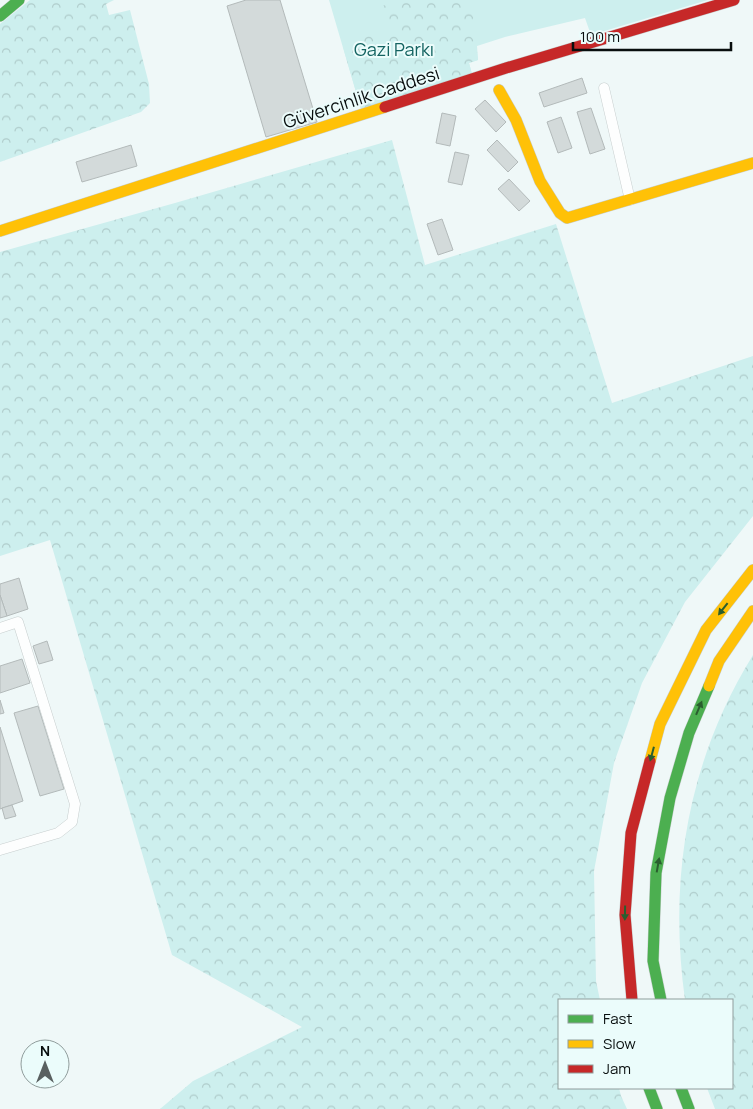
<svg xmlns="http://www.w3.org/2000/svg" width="753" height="1109" font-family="Manrope,sans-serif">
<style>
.green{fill:#cdefee}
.forest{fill:url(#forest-crowns)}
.building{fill:#d3dada;stroke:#b3baba}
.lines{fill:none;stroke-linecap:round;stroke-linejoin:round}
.street-casing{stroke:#c7cece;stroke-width:11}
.fast-casing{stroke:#c7cece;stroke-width:12}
.slow-casing{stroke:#c7cece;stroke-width:12}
.jam-casing{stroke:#c7cece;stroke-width:12}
.street{stroke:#fdfefe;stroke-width:10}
.fast{stroke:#4caf50;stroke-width:11}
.slow{stroke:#ffc107;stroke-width:11}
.jam{stroke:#c62828;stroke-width:11}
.oneway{fill:#2a5e2f}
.labels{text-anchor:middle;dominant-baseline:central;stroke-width:4;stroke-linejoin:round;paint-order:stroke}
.park-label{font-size:18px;fill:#136361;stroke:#ebfcfb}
.street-label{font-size:18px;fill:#080e0e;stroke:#ebfcfb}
</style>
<defs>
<pattern id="forest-crowns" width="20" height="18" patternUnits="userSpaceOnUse" patternTransform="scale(1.25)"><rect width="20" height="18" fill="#cdefee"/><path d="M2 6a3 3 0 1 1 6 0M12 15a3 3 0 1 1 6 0" fill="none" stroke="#afcccb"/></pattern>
</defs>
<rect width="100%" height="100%" fill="#eff8f8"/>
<path class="green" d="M 329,0 L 708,0 L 591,35 L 585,18 L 505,37 L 477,46 L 478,60 L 469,63 L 472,74 L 361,109 Z"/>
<g class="forest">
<path d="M 30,0 L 114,0 L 106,4 L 109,15 L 130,10 L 149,84 L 150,103 L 141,112 L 0,162 L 0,24 Z"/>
<path d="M 400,0 L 471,0 L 478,60 L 469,63 L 472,74 L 361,109 L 343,47 L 368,30 L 380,33 L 389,37 L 382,5 L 401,8 Z"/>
<path d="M 392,140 L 425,265 L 556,224 L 612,403 L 753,356 L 753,516 L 685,602 L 642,683 L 614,763 L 594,871 L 596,981 L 600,1000 L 559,1000 L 559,1088 L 619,1088 L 621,1096 L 627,1109 L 160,1109 L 193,1081 L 302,1027 L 172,955 L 50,540 L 0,556 L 0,252 L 175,203 Z"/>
<path d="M 753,655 L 753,1109 L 715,1109 L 707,1088 L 732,1088 L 732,1000 L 685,1000 C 668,878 688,760 753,655 Z"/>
</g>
<g class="building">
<path d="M 246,0 L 280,0 L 317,122 L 266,137 L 227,6 Z"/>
<path d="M 582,78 L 587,93 L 544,107 L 539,93 Z"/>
<path d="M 485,100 L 506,122 L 496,132 L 475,109 Z"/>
<path d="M 591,108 L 605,149 L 590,154 L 577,112 Z"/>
<path d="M 442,113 L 456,116 L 450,146 L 436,143 Z"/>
<path d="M 561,117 L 572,148 L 558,153 L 547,122 Z"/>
<path d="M 497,140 L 518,162 L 508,172 L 487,150 Z"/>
<path d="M 131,145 L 137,166 L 82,182 L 76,162 Z"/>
<path d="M 455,152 L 469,155 L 462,185 L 448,182 Z"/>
<path d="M 509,179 L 530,201 L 519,211 L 498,189 Z"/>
<path d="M 442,219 L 453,250 L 438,255 L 427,224 Z"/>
<path d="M 19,578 L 28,609 L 7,616 L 0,595 L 0,584 Z"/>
<path d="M 0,595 L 7,616 L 0,618 Z"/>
<path d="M 47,641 L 53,660 L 39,664 L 33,646 Z"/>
<path d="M 22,659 L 30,683 L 0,693 L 0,666 Z"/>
<path d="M 0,700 L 4,713 L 0,714 Z"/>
<path d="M 38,706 L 64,789 L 40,796 L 14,713 Z"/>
<path d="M 0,727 L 23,801 L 0,809 Z"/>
<path d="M 12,805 L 16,816 L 5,819 L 2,808 Z"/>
</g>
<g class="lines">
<g class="street-casing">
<g id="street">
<path d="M 604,88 L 630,200"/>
<path d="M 0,628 L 18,622 L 75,804 L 72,822 L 58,833 L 0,850"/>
</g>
</g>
<g class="fast-casing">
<g id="fast">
<path d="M 0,16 L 19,0"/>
<path d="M 661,1000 L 653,961 L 656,873 L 670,798 L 689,733 L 709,686"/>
<path d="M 649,1088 L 657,1109"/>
<path d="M 681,1088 L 689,1109"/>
</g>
</g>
<g class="slow-casing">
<g id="slow">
<path d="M 499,90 L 516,120 L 540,181 L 560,213 L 567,218 L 753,163"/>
<path d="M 0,231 L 385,107"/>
<path d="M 709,686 L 719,661 L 753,611"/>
<path d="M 650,761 L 660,724 L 706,630 L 753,570"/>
</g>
</g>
<g class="jam-casing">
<g id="jam">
<path d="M 385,107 L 506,68 L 734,0"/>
<path d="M 632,1000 L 625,915 L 631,833 L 650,761"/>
</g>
</g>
<use href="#street" class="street"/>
<use href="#fast" class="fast"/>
<use href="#slow" class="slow"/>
<use href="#jam" class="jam"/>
</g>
<defs><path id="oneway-solid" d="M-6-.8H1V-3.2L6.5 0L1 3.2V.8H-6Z" transform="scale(1.25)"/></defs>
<g class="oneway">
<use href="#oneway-solid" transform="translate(723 609) rotate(128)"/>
<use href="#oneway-solid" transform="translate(699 708) rotate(-67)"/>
<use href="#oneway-solid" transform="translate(652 754) rotate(105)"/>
<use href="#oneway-solid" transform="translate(658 865) rotate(-80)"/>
<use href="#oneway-solid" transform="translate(625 913) rotate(91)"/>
</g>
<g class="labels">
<g class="park-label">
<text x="394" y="49">Gazi Parkı</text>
</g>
<g class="street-label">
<text transform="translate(361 97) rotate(-18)">Güvercinlik Caddesi</text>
</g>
</g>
<rect x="558" y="999" width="175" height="90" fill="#ebfcfb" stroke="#909d9c"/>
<rect x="568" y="1015" width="25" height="8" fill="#4caf50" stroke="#909d9c"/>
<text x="603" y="1024" font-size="15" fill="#080e0e">Fast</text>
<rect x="568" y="1040" width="25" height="8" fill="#ffc107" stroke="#909d9c"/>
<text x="603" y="1049" font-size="15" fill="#080e0e">Slow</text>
<rect x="568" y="1065" width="25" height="8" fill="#c62828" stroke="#909d9c"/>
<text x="603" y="1074" font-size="15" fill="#080e0e">Jam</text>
<g transform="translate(45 1064)"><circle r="24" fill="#ebfcfb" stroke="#909d9c"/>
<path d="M0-4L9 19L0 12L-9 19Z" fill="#596060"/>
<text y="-8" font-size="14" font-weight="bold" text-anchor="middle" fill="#080e0e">N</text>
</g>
<path d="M573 42v8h158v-8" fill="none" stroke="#080e0e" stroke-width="2.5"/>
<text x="580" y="42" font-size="15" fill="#080e0e" stroke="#ebfcfb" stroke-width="4" paint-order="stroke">100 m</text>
</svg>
